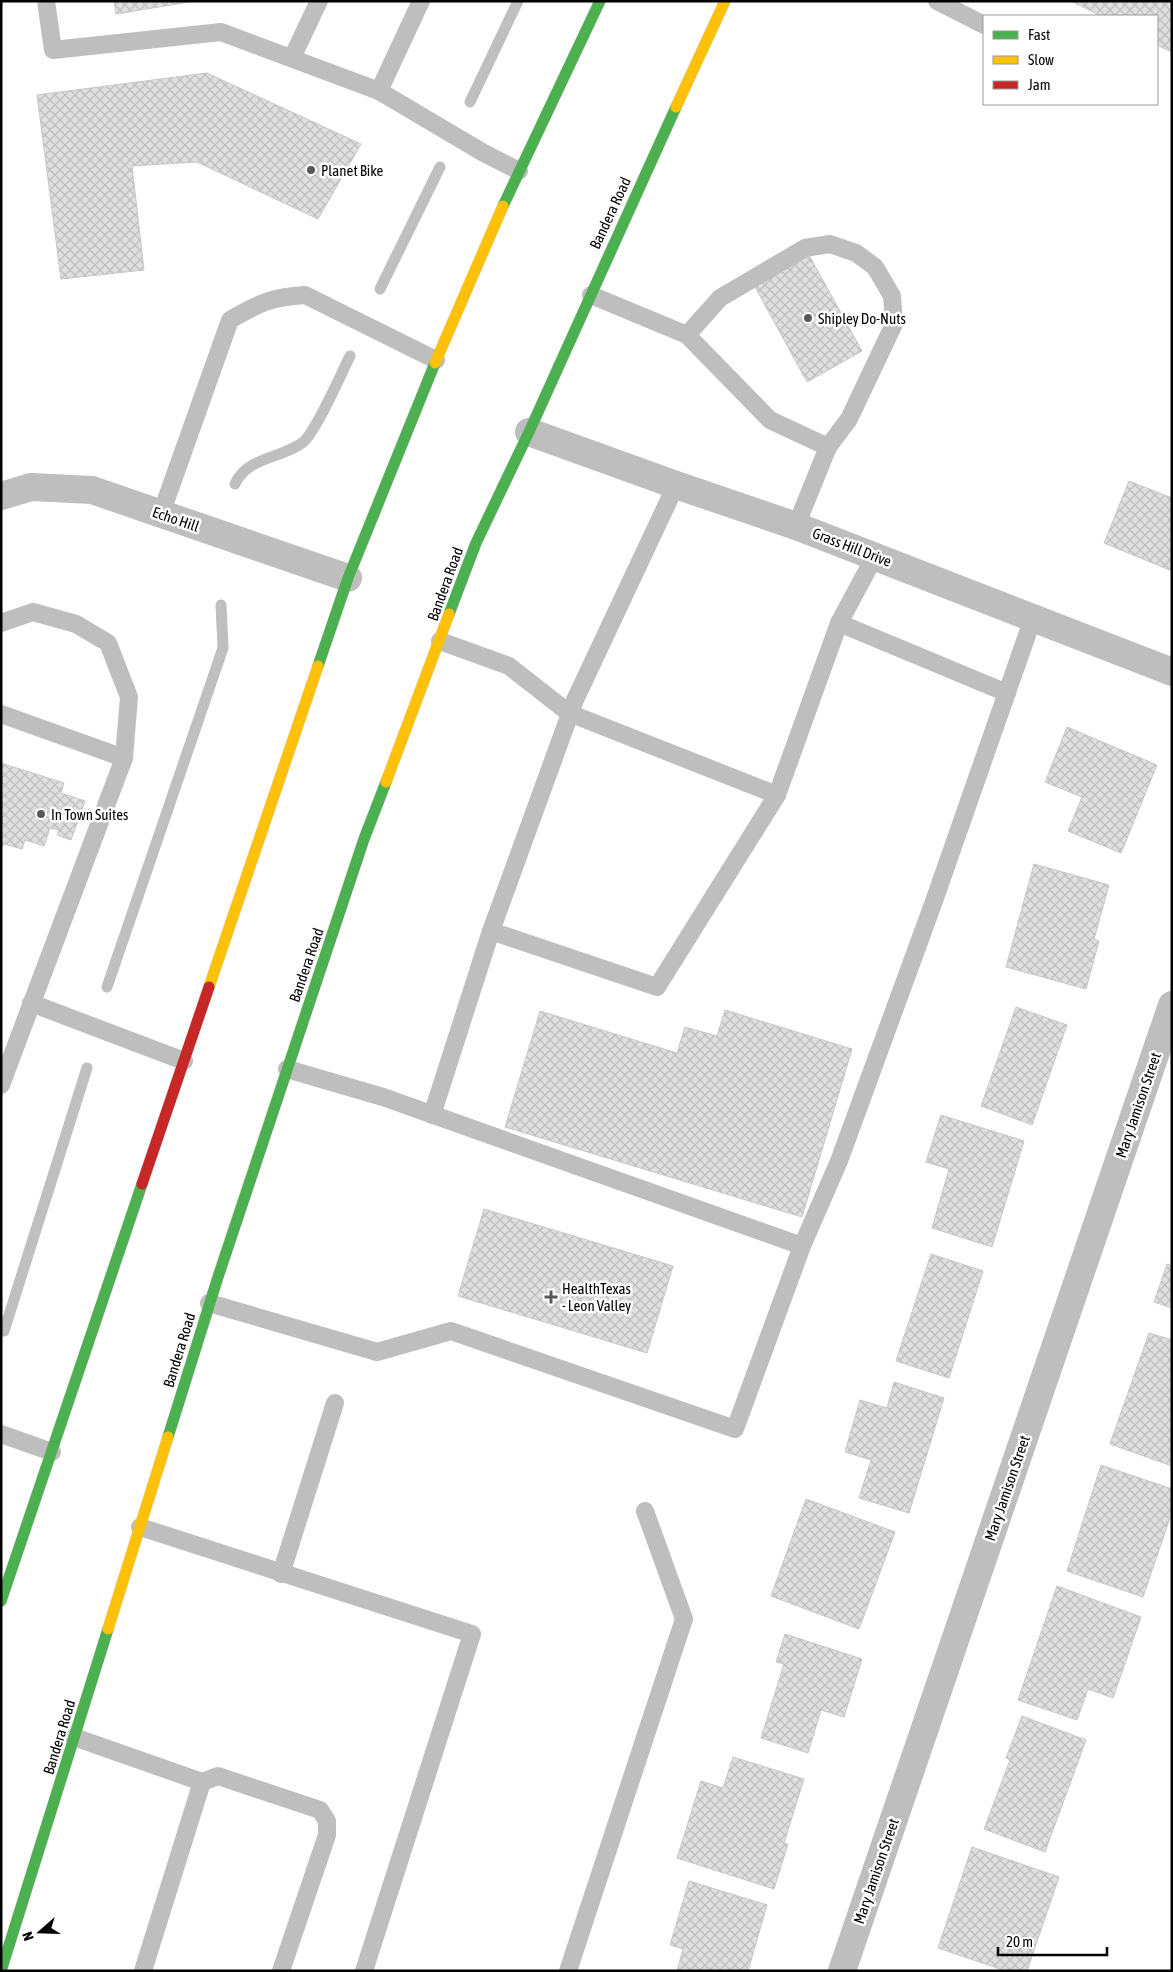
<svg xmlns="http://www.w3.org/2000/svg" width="1173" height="1972" font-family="'Asap Condensed',sans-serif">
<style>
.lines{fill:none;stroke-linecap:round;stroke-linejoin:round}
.stream{stroke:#bfbfbf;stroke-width:11}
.building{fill:url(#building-cross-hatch);stroke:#c7c7c7}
.fast-casing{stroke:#dbdbdb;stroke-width:12}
.slow-casing{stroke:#dbdbdb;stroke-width:12}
.jam-casing{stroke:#dbdbdb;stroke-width:12}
.lane{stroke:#bebebe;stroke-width:18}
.street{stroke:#bebebe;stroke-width:28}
.fast{stroke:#4caf50;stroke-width:11}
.slow{stroke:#ffc107;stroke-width:11}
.jam{stroke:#c62828;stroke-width:11}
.poi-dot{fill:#595959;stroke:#fff;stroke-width:2}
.labels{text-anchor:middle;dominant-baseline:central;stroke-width:5;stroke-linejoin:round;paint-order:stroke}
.poi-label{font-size:15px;fill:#000;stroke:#fff;text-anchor:start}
.street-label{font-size:15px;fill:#000;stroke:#fff}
</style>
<defs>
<pattern id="building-cross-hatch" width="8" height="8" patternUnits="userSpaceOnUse" patternTransform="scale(1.25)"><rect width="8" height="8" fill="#dfdfdf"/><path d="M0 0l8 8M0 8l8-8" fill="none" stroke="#bebebe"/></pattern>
</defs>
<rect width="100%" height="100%" fill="#fff"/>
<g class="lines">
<g class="stream">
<path d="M 470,102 L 518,1"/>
<path d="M 380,289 L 440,167"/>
<path d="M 235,484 C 247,457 280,459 302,443 C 315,434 341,374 350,356"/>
<path d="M 107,987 L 223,648 L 221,605"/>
<path d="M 4,1331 L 87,1068"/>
</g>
</g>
<g class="building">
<path d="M 114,1 L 195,1 L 116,14 Z"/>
<path d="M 1071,1 L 1172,1 L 1172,52 L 1157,45 L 1157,16 L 1101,16 Z"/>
<path d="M 207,73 L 361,144 L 318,219 L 197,162 L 132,166 L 144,270 L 61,279 L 37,95 Z"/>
<path d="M 809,255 L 862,351 L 807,382 L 754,285 Z"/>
<path d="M 1129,481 L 1172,498 L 1172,571 L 1104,543 Z"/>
<path d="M 1067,727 L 1157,765 L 1121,853 L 1068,831 L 1082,797 L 1045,782 Z"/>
<path d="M 1,763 L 64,783 L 61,793 L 85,801 L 71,840 L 57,835 L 59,830 L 50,828 L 44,846 L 25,840 L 22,849 L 4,844 L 1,848 Z"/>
<path d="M 1034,864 L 1109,885 L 1094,939 L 1099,941 L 1086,989 L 1006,967 Z"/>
<path d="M 1016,1007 L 1067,1025 L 1032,1125 L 981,1106 Z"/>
<path d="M 725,1010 L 852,1049 L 802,1217 L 505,1127 L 540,1011 L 677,1053 L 685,1027 L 717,1036 Z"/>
<path d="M 941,1115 L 1024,1141 L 992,1247 L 932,1228 L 949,1169 L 926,1162 Z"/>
<path d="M 484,1209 L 673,1266 L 647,1353 L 458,1296 Z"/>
<path d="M 931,1254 L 983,1271 L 949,1378 L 896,1361 Z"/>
<path d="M 1167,1264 L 1172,1266 L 1172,1308 L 1154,1302 Z"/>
<path d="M 1149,1333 L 1172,1340 L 1172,1466 L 1110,1444 Z"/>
<path d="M 894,1382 L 944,1398 L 909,1513 L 859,1498 L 871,1460 L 845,1452 L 860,1400 L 887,1408 Z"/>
<path d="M 1101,1465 L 1172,1489 L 1172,1512 L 1143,1597 L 1067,1571 Z"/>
<path d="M 806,1499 L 895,1532 L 859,1629 L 771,1596 Z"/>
<path d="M 1057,1586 L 1141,1617 L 1113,1698 L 1088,1689 L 1077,1720 L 1018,1700 Z"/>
<path d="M 785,1634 L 862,1659 L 844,1717 L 821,1710 L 808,1753 L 761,1738 L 784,1664 L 776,1662 Z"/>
<path d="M 1022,1716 L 1086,1740 L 1045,1852 L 984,1829 L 1010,1760 L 1006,1758 Z"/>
<path d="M 733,1757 L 804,1779 L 784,1843 L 788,1844 L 774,1889 L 677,1858 L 701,1781 L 723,1788 Z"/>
<path d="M 972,1847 L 1059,1877 L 1027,1971 L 1006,1971 L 938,1948 Z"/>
<path d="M 689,1881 L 767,1905 L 748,1971 L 677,1971 L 683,1949 L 670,1945 Z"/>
</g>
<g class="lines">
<g class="fast-casing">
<g id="fast">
<path d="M 503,206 L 600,1"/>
<path d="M 449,614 L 476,543 L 529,432 L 676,107"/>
<path d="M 318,666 L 348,578 L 435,363"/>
<path d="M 168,1437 L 218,1277 L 364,839 L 386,782"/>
<path d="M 1,1601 L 142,1184"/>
<path d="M 1,1971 L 108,1629"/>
</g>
</g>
<g class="slow-casing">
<g id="slow">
<path d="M 676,107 L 725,1"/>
<path d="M 435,363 L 503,206"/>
<path d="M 386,782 L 449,614"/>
<path d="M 209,987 L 318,666"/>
<path d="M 108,1629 L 168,1437"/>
</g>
</g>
<g class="jam-casing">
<path id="jam" d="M 142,1184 L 209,987"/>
</g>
<g class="lane">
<path d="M 46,1 L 53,50 L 221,32 L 379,91 L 482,152 L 519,171"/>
<path d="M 937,1 L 984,25"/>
<path d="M 292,58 L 319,1"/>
<path d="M 379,91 L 421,1"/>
<path d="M 591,295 L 687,335 L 770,420 L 828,447 L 796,526"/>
<path d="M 687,335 L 720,298 L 805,248 L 830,244 L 856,253 L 875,267 L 892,296 L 894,324 L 849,419 L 828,447"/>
<path d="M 161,514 L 230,320 C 259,303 272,297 305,295 L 436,360"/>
<path d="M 1,623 L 33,612 L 76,624 L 108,643 L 129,697 L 124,758"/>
<path d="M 839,623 L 875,556"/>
<path d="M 440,641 L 509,666 L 569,713 L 777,795"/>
<path d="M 1,714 L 124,758 L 1,1085"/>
<path d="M 491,931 L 575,700 L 676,485"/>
<path d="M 31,1003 L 184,1061"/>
<path d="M 287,1069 L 383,1097 L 802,1246 L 839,1161 L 933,904 L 1033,618"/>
<path d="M 432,1115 L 491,931 L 657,987 L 777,795 L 839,623 L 1007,693"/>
<path d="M 209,1303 L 377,1352 L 451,1331 L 735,1429 L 802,1246"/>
<path d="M 1,1434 L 52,1452"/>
<path d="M 140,1527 L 472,1634 L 364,1971"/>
<path d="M 281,1574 L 335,1403"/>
<path d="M 74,1737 L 202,1782 L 143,1971"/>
<path d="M 202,1782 L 218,1776 L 320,1810 L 327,1821 L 327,1835 L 281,1971"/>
<path d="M 568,1971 L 684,1619 L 645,1511"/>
</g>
<g class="street">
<path d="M 529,432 L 676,485 L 796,526 L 1172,672"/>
<path d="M 1,496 L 31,487 L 92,490 L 348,578"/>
<path d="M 842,1971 L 1172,1005"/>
</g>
<use href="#fast" class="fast"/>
<use href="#slow" class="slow"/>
<use href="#jam" class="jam"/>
</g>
<g class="poi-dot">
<circle cx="311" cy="170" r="5"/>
<circle cx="808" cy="318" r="5"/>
<circle cx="41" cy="814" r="5"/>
<path d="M548.5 1289.5h5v5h5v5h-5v5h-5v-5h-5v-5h5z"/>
</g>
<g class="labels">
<g class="poi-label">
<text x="321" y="170">Planet Bike</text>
<text x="818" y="318">Shipley Do-Nuts</text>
<text x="51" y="814">In Town Suites</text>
<text x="562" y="1288">HealthTexas<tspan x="562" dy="17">- Leon Valley</tspan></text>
</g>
<g class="street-label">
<text transform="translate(610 213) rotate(-65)">Bandera Road</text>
<text transform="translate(176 519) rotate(19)">Echo Hill</text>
<text transform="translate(852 547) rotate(21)">Grass Hill Drive</text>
<text transform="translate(445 584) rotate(-70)">Bandera Road</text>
<text transform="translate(306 965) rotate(-71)">Bandera Road</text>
<text transform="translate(1138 1105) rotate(-71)">Mary Jamison Street</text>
<text transform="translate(179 1350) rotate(-73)">Bandera Road</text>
<text transform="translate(1007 1488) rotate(-71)">Mary Jamison Street</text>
<text transform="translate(59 1737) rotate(-73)">Bandera Road</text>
<text transform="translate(876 1871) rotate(-71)">Mary Jamison Street</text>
</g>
</g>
<rect width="1173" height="1972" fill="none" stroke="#000000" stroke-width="5"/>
<rect x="983" y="15" width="175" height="90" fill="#ffffff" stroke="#999999"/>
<rect x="993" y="31" width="25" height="8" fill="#4caf50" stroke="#999999"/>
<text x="1028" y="40" font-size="15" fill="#000000">Fast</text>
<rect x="993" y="56" width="25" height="8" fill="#ffc107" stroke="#999999"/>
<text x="1028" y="65" font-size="15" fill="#000000">Slow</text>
<rect x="993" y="81" width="25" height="8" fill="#c62828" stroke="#999999"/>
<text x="1028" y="90" font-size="15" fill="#000000">Jam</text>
<g transform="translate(40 1932) rotate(250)" stroke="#ffffff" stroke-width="4" paint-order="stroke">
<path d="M0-4L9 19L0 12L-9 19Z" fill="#000000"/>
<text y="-8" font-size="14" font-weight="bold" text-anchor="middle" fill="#000000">N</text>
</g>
<path d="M998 1947v8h109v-8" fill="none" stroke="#000000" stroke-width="2.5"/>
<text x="1006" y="1947" font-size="15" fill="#000000" stroke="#ffffff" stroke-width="4" paint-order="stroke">20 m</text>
</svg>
